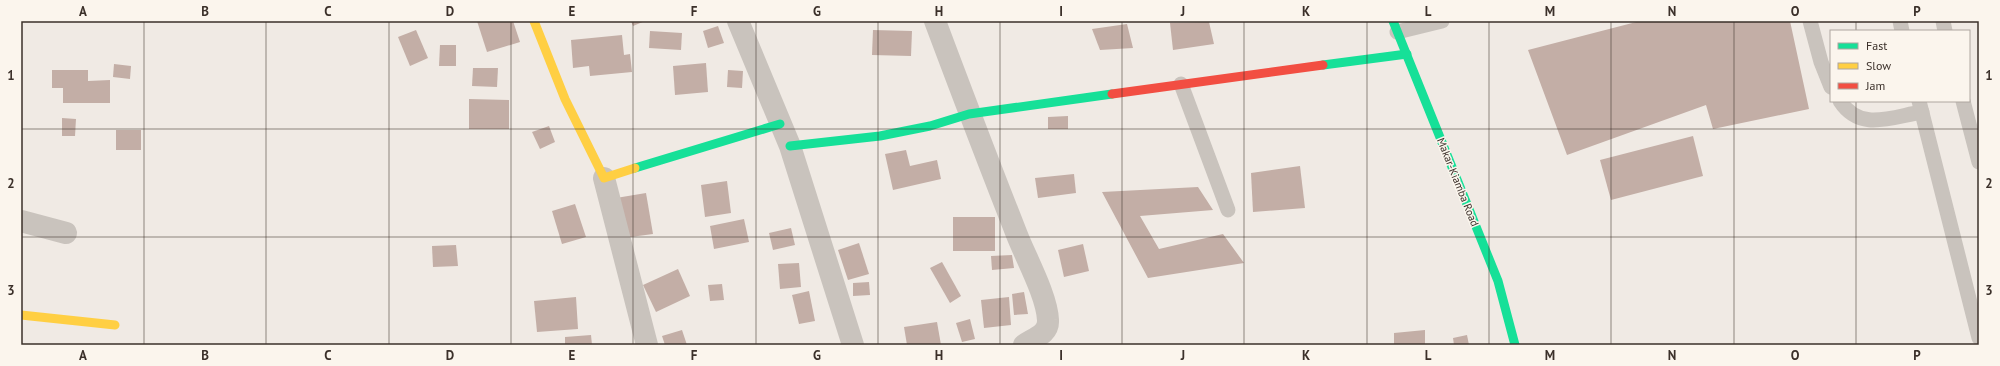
<svg xmlns="http://www.w3.org/2000/svg" width="2000" height="366" font-family="'PT Sans',sans-serif">
<style>
.building{fill:#c3aea6}
.lines{fill:none;stroke-linecap:round;stroke-linejoin:round}
.lane{stroke:#c9c3bd;stroke-width:15}
.street{stroke:#c9c3bd;stroke-width:22}
.fast{stroke:#16e098;stroke-width:9}
.slow{stroke:#ffcf43;stroke-width:9}
.jam{stroke:#f24e42;stroke-width:9}
.grid{fill:none;stroke:#3b302a;stroke-width:1;stroke-opacity:0.55}
.labels{text-anchor:middle;dominant-baseline:central;stroke-width:3;stroke-linejoin:round;paint-order:stroke}
.street-label{font-size:11px;fill:#3b302a;stroke:#fbf5ed}
.neatline{fill:none;stroke:#3b302a;stroke-width:1.5}
.grid-label{font-size:13px;text-anchor:middle;font-weight:bold;fill:#3b302a}
</style>
<rect width="100%" height="100%" fill="#f0eae4"/>
<g class="building">
<path d="M 477,21 L 513,21 L 520,42 L 487,52 Z"/>
<path d="M 631,21 L 645,21 L 633,26 Z"/>
<path d="M 1640,21 L 1790,21 L 1809,109 L 1713,129 L 1706,105 L 1567,155 L 1528,50 Z"/>
<path d="M 1209,22 L 1214,44 L 1173,50 L 1170,23 Z"/>
<path d="M 1127,24 L 1133,48 L 1100,50 L 1092,29 Z"/>
<path d="M 718,26 L 724,43 L 708,48 L 703,31 Z"/>
<path d="M 416,30 L 428,58 L 410,66 L 398,37 Z"/>
<path d="M 873,30 L 912,31 L 911,56 L 872,55 Z"/>
<path d="M 650,31 L 682,33 L 681,50 L 649,48 Z"/>
<path d="M 622,35 L 624,55 L 630,54 L 632,72 L 590,76 L 589,66 L 573,68 L 571,40 Z"/>
<path d="M 440,45 L 456,45 L 456,66 L 439,66 Z"/>
<path d="M 706,63 L 708,92 L 675,95 L 673,66 Z"/>
<path d="M 114,64 L 131,66 L 130,79 L 113,77 Z"/>
<path d="M 473,68 L 498,68 L 497,87 L 472,86 Z"/>
<path d="M 52,70 L 88,70 L 88,81 L 110,80 L 110,103 L 63,103 L 63,88 L 52,88 Z"/>
<path d="M 728,70 L 743,71 L 742,88 L 727,87 Z"/>
<path d="M 469,99 L 509,100 L 509,129 L 469,129 Z"/>
<path d="M 1068,116 L 1068,129 L 1048,129 L 1048,117 Z"/>
<path d="M 62,118 L 76,119 L 75,136 L 62,136 Z"/>
<path d="M 549,126 L 555,142 L 540,149 L 532,132 Z"/>
<rect x="116" y="130" width="25" height="20"/>
<path d="M 1693,136 L 1703,176 L 1611,200 L 1600,160 Z"/>
<path d="M 906,150 L 910,166 L 937,160 L 941,179 L 893,190 L 885,154 Z"/>
<path d="M 1300,166 L 1305,208 L 1253,212 L 1251,173 Z"/>
<path d="M 1074,174 L 1076,193 L 1038,198 L 1035,178 Z"/>
<path d="M 727,181 L 731,213 L 705,217 L 701,185 Z"/>
<path d="M 1198,187 L 1213,210 L 1140,216 L 1159,249 L 1223,234 L 1244,263 L 1148,278 L 1102,192 Z"/>
<path d="M 646,193 L 653,234 L 623,238 L 616,198 Z"/>
<path d="M 575,204 L 586,237 L 562,244 L 552,211 Z"/>
<rect x="953" y="217" width="42" height="34"/>
<path d="M 744,219 L 749,242 L 714,249 L 710,226 Z"/>
<path d="M 791,228 L 795,245 L 773,250 L 769,233 Z"/>
<path d="M 859,243 L 869,274 L 848,280 L 838,250 Z"/>
<path d="M 1083,244 L 1089,271 L 1064,277 L 1058,250 Z"/>
<path d="M 456,245 L 458,266 L 433,267 L 432,246 Z"/>
<path d="M 1012,255 L 1014,268 L 992,270 L 991,256 Z"/>
<path d="M 942,262 L 961,296 L 950,303 L 930,268 Z"/>
<path d="M 799,263 L 801,287 L 780,289 L 778,264 Z"/>
<path d="M 678,269 L 690,296 L 656,312 L 643,285 Z"/>
<path d="M 869,282 L 870,295 L 853,296 L 853,283 Z"/>
<path d="M 722,284 L 724,300 L 710,301 L 708,285 Z"/>
<path d="M 809,291 L 815,321 L 799,324 L 792,295 Z"/>
<path d="M 1024,292 L 1028,314 L 1014,315 L 1012,294 Z"/>
<path d="M 576,297 L 578,329 L 537,332 L 534,301 Z"/>
<path d="M 1009,297 L 1011,325 L 984,328 L 981,300 Z"/>
<path d="M 970,319 L 975,339 L 962,342 L 956,323 Z"/>
<path d="M 937,322 L 941,345 L 907,345 L 904,327 Z"/>
<path d="M 682,330 L 687,345 L 665,345 L 662,336 Z"/>
<path d="M 1425,330 L 1425,345 L 1394,345 L 1394,333 Z"/>
<path d="M 591,335 L 592,345 L 565,345 L 565,337 Z"/>
<path d="M 1467,335 L 1469,345 L 1454,345 L 1453,338 Z"/>
</g>
<g class="lines">
<g class="lane">
<path d="M 1810,21 L 1821,62 L 1831,87"/>
<path d="M 1900,21 L 1902,31"/>
<path d="M 1943,21 L 1945,31"/>
<path d="M 1397,32 L 1442,21"/>
<path d="M 1181,84 L 1228,210"/>
<path d="M 1840,101 C 1860,132 1891,117 1922,112"/>
<path d="M 1919,101 L 1979,338"/>
<path d="M 1963,101 L 1979,162"/>
</g>
<g class="street">
<path d="M 738,21 L 790,146 L 853,345"/>
<path d="M 935,21 C 962,93 989,164 1017,235 C 1026,258 1047,296 1048,320 C 1049,334 1034,338 1024,345"/>
<path d="M 604,178 L 647,345"/>
<path d="M 21,221 L 66,233"/>
</g>
<g class="fast">
<path d="M 1393,21 L 1498,281 L 1515,345"/>
<path d="M 1323,65 L 1407,54"/>
<path d="M 790,146 L 880,136 L 930,126 L 969,114 L 1112,94"/>
<path d="M 635,168 L 780,124"/>
</g>
<g class="slow">
<path d="M 534,21 L 565,99 L 604,178 L 635,168"/>
<path d="M 21,315 L 115,325"/>
</g>
<path class="jam" d="M 1112,94 L 1323,65"/>
</g>
<path class="grid" d="M 144,21 L 144,345M 266,21 L 266,345M 389,21 L 389,345M 511,21 L 511,345M 633,21 L 633,345M 756,21 L 756,345M 878,21 L 878,345M 1000,21 L 1000,345M 1122,21 L 1122,345M 1244,21 L 1244,345M 1367,21 L 1367,345M 1489,21 L 1489,345M 1611,21 L 1611,345M 1734,21 L 1734,345M 1856,21 L 1856,31M 1856,101 L 1856,345M 21,129 L 1979,129M 21,237 L 1979,237"/>
<g class="labels">
<g class="street-label">
<text transform="translate(1458 182) rotate(68)">Makar-Kiamba Road</text>
</g>
</g>
<rect width="2000" height="366" fill="none" stroke="#fbf5ed" stroke-width="44"/>
<rect x="1830" y="30" width="140" height="72" fill="#fbf5ed" stroke="#aea69f"/>
<rect x="1838" y="43" width="20" height="6" fill="#16e098" stroke="#aea69f"/>
<text x="1866" y="50" font-size="12" fill="#3b302a">Fast</text>
<rect x="1838" y="63" width="20" height="6" fill="#ffcf43" stroke="#aea69f"/>
<text x="1866" y="70" font-size="12" fill="#3b302a">Slow</text>
<rect x="1838" y="83" width="20" height="6" fill="#f24e42" stroke="#aea69f"/>
<text x="1866" y="90" font-size="12" fill="#3b302a">Jam</text>
<rect x="22" y="22" width="1956" height="322" class="neatline"/>
<g class="grid-label">
<text x="83" y="16">A</text>
<text x="205" y="16">B</text>
<text x="328" y="16">C</text>
<text x="450" y="16">D</text>
<text x="572" y="16">E</text>
<text x="694" y="16">F</text>
<text x="817" y="16">G</text>
<text x="939" y="16">H</text>
<text x="1061" y="16">I</text>
<text x="1183" y="16">J</text>
<text x="1306" y="16">K</text>
<text x="1428" y="16">L</text>
<text x="1550" y="16">M</text>
<text x="1672" y="16">N</text>
<text x="1795" y="16">O</text>
<text x="1917" y="16">P</text>
<text x="11" y="80">1</text>
<text x="1989" y="80">1</text>
<text x="11" y="188">2</text>
<text x="1989" y="188">2</text>
<text x="11" y="295">3</text>
<text x="1989" y="295">3</text>
<text x="83" y="360">A</text>
<text x="205" y="360">B</text>
<text x="328" y="360">C</text>
<text x="450" y="360">D</text>
<text x="572" y="360">E</text>
<text x="694" y="360">F</text>
<text x="817" y="360">G</text>
<text x="939" y="360">H</text>
<text x="1061" y="360">I</text>
<text x="1183" y="360">J</text>
<text x="1306" y="360">K</text>
<text x="1428" y="360">L</text>
<text x="1550" y="360">M</text>
<text x="1672" y="360">N</text>
<text x="1795" y="360">O</text>
<text x="1917" y="360">P</text>
</g>
</svg>
